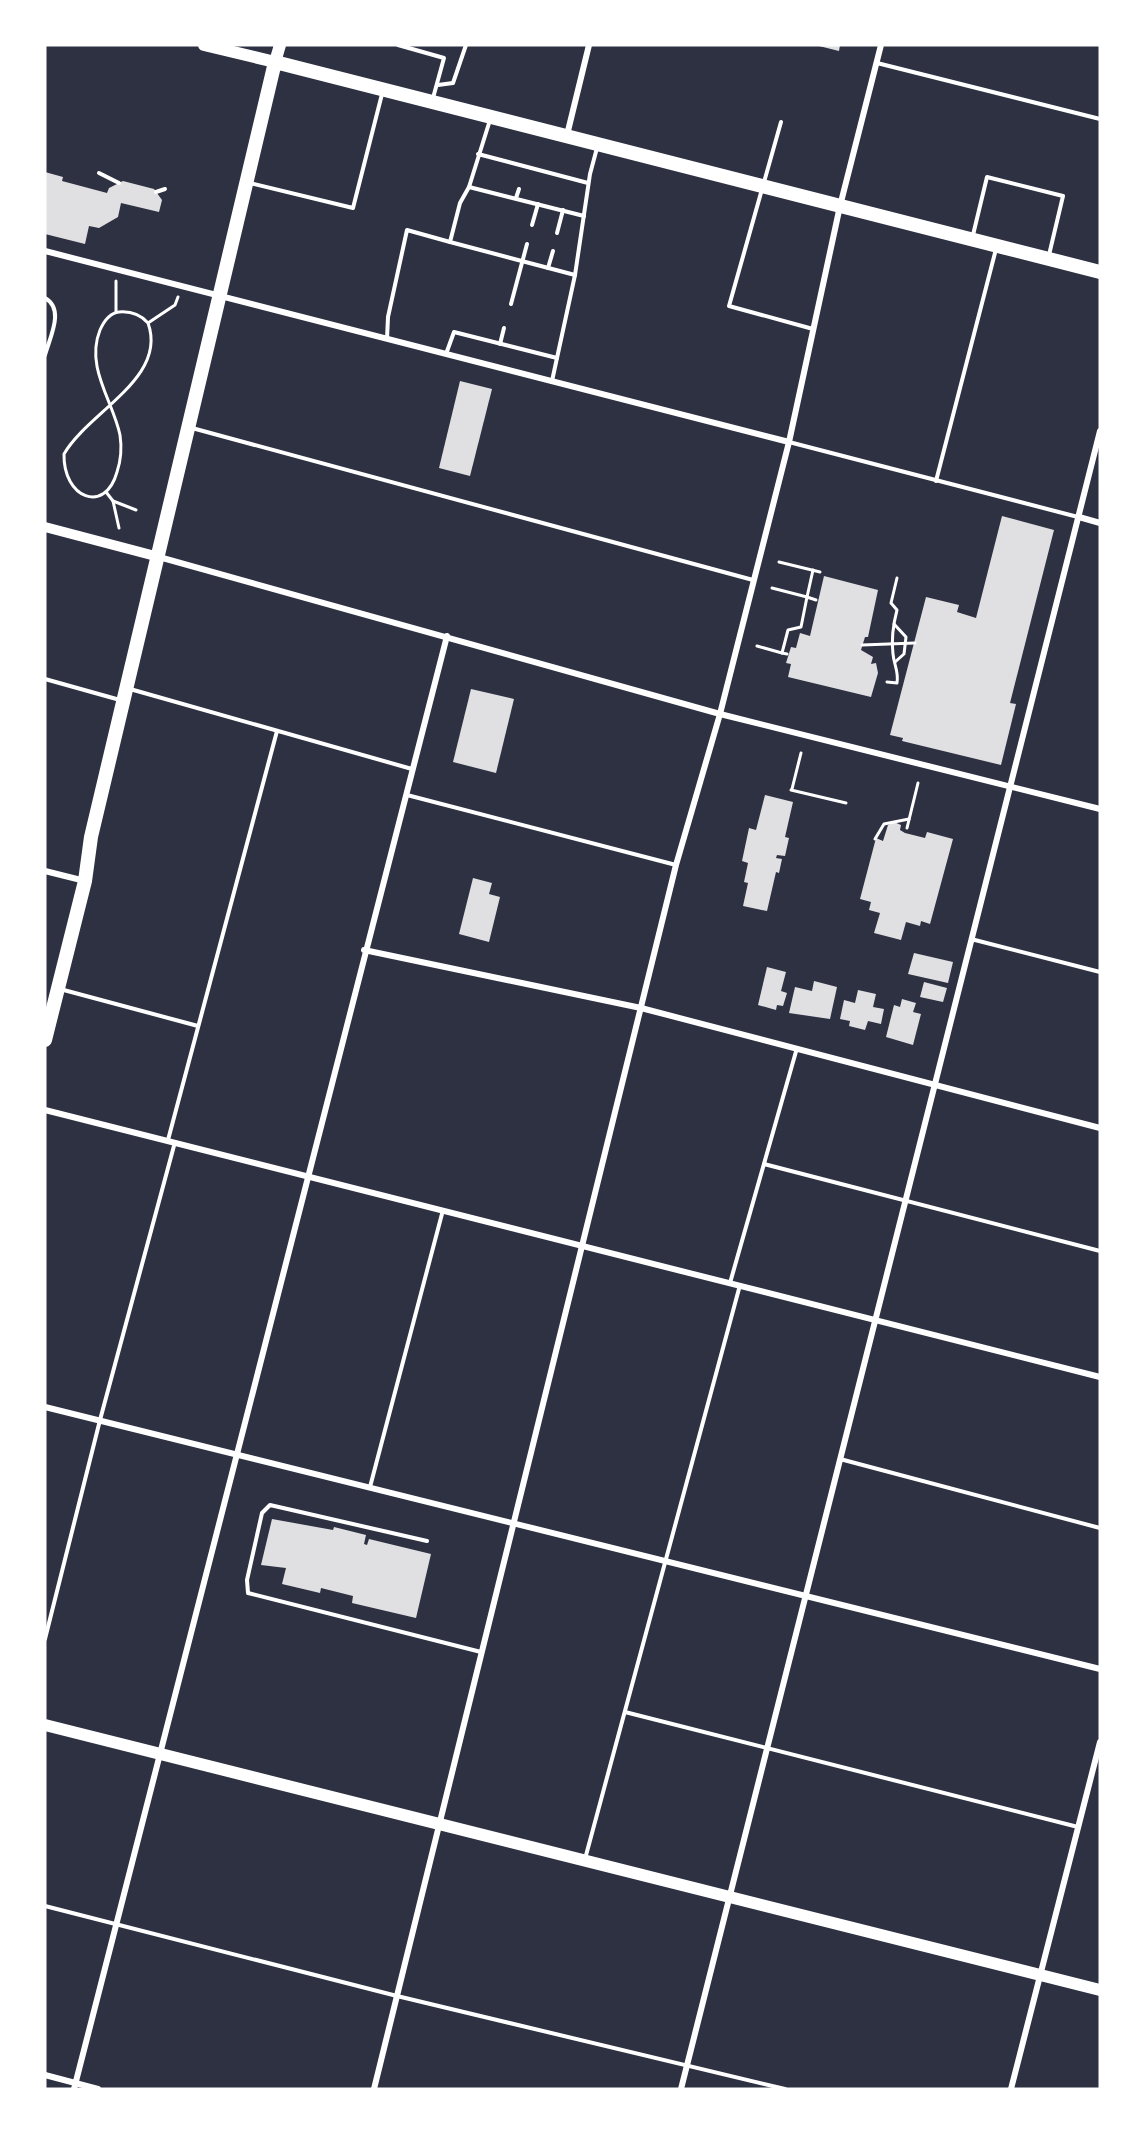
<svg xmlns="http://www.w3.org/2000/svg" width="1145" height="2134" font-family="'Varela Round',sans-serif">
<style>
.building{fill:#e0e0e3}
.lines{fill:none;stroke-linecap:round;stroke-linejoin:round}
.path{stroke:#fff;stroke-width:3}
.service{stroke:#fff;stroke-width:4}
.minor{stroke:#fff;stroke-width:6}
.tertiary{stroke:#fff;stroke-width:10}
.secondary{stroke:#fff;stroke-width:12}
.primary{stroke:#fff;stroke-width:14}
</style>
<rect width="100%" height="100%" fill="#2d3142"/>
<g class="building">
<path d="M 815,45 L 840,45 L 839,51 Z"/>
<path d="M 45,172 L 63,177 L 62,181 L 107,193 L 109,188 L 123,181 L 154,189 L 162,200 L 159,212 L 121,203 L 118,217 L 99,228 L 89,226 L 85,244 L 45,234 Z"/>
<path d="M 460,381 L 492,389 L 470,476 L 439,468 Z"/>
<path d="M 1002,516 L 1054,530 L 1010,703 L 1016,704 L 1001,765 L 902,741 L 903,738 L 890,735 L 926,597 L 959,605 L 957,612 L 976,618 Z"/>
<path d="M 824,576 L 878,590 L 868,637 L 865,637 L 861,650 L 873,657 L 871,664 L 876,663 L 878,673 L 871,697 L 788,677 L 791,664 L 786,663 L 791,647 L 796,648 L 800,633 L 810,636 Z"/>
<path d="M 471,689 L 514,699 L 496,773 L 453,762 Z"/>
<path d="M 765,795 L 793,802 L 785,837 L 789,838 L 785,856 L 777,855 L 776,858 L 782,859 L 779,873 L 776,872 L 767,911 L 743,906 L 748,883 L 744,882 L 748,863 L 742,861 L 749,828 L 756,830 Z"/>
<path d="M 894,822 L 901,825 L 900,830 L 905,833 L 925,838 L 927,832 L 953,839 L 930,924 L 921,921 L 920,926 L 906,922 L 901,940 L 874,933 L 880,913 L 869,910 L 871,902 L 860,899 L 876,838 L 883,841 L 888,825 Z"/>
<path d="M 473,878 L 492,883 L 489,894 L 500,897 L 489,942 L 459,934 Z"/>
<path d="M 914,953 L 953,962 L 948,983 L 908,974 Z"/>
<path d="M 767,967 L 786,972 L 781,991 L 787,993 L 783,1006 L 777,1005 L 776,1010 L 758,1005 Z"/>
<path d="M 814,981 L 837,987 L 830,1019 L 789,1013 L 795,987 L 812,991 Z"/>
<path d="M 924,982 L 947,988 L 943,1002 L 920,997 Z"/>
<path d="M 858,990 L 876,994 L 873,1007 L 884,1009 L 881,1024 L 868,1021 L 865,1030 L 849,1026 L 850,1021 L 840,1019 L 844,1000 L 855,1003 Z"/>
<path d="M 902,999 L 916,1003 L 913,1012 L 921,1014 L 913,1045 L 886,1037 L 894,1005 L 900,1007 Z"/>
<path d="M 272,1519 L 333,1530 L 334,1527 L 366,1535 L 364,1544 L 367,1545 L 369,1539 L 431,1554 L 416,1618 L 352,1603 L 353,1596 L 321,1588 L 320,1593 L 282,1584 L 286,1568 L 261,1565 Z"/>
</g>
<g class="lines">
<g class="path">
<path d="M 116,281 L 116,312"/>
<path d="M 148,323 C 140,314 131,311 119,312 C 110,313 104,321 100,330 C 85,367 113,401 120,435 C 122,448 121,460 117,472 C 105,515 63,498 64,454 C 88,412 168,378 148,323 L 175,305 L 178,297"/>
<path d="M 106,492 L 113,501 L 119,528"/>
<path d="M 113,501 L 136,510"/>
<path d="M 779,562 L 820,572"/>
<path d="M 772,588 L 807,597 L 813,570"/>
<path d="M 894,624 L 906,637 L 904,654 L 895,662"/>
<path d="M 862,645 L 915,643"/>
<path d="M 757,646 L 782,653"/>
<path d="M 787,654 L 782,653 L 788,630 L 801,627 L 807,597 L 816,600"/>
<path d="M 887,682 L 897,683 C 899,672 894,665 893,654 C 891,638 893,625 897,610 L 891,603 L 897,578"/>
<path d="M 792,789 L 801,753"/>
<path d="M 791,790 L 846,803"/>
<path d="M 907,828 L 918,783"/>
<path d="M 875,839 L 884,824 L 909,819"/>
</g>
<g class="service">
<path d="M 398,45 L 444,58 L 433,98"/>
<path d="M 877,63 L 1100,119"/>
<path d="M 438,85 L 453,83 L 466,45"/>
<path d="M 490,120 L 469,187 L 460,203 L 450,242 L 575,275"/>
<path d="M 781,122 L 729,306 L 813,329"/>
<path d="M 478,154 L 588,183"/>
<path d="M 99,173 L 119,183"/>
<path d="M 250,183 L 353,208 L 382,94"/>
<path d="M 469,187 L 584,216"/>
<path d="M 156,192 L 165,189"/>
<path d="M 516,198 L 519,189"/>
<path d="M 532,225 L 538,204"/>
<path d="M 557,233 L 563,210"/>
<path d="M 973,235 L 987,177 L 1063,196 L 1049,255"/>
<path d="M 548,268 L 553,251"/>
<path d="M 45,298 C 65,309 50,337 45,355"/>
<path d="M 511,304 L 527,244"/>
<path d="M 387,339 L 388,317 L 407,230 L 450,242"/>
<path d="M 500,344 L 504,328"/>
<path d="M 446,354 L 454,332 L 557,358"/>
<path d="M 552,381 L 575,275 L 590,174 L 597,148"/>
<path d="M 192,428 L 753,580"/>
<path d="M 789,442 L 1078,517"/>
<path d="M 936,481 L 996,249"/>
<path d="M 45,679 L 120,700"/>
<path d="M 130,689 L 412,769"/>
<path d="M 407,795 L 676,865"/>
<path d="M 971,939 L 1100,972"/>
<path d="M 60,989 L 198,1026"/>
<path d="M 168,1140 L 277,731"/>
<path d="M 764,1164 L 1100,1251"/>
<path d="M 730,1283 L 797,1048"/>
<path d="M 840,1459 L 1100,1528"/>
<path d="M 370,1487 L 443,1210"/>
<path d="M 427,1541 L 270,1505 L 262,1513 L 247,1580 L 248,1593 L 481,1652"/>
<path d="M 45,1639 L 100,1420 L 175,1142"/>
<path d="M 625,1712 L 1078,1827"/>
<path d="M 585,1859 L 740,1285"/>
<path d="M 45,1906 L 397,1996 L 785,2089"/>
</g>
<g class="minor">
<path d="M 567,135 L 589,45"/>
<path d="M 45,251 L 789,442"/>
<path d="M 1079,517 L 1100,523"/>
<path d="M 159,557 L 720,714 L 1100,809"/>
<path d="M 45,871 L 85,881"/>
<path d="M 364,950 L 641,1008 L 1100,1128"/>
<path d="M 45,1110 L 1100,1377"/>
<path d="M 45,1407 L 1100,1669"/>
<path d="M 45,2075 L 98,2089"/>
<path d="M 74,2089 L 447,636"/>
<path d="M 374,2089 L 676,865 L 720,714 L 789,442 L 840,206 L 881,45"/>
<path d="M 681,2089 L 1100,431"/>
<path d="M 1011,2089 L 1100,1742"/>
</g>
<path class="tertiary" d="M 45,527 L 159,557"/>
<g class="secondary">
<path d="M 204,45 L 275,62 L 280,45"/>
<path d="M 45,1725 L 1100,1990"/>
</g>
<path class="primary" d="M 45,1040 L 85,881 L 91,837 L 275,62 L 1100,272"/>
</g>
<rect width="1145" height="2134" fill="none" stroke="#ffffff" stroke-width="93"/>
</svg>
